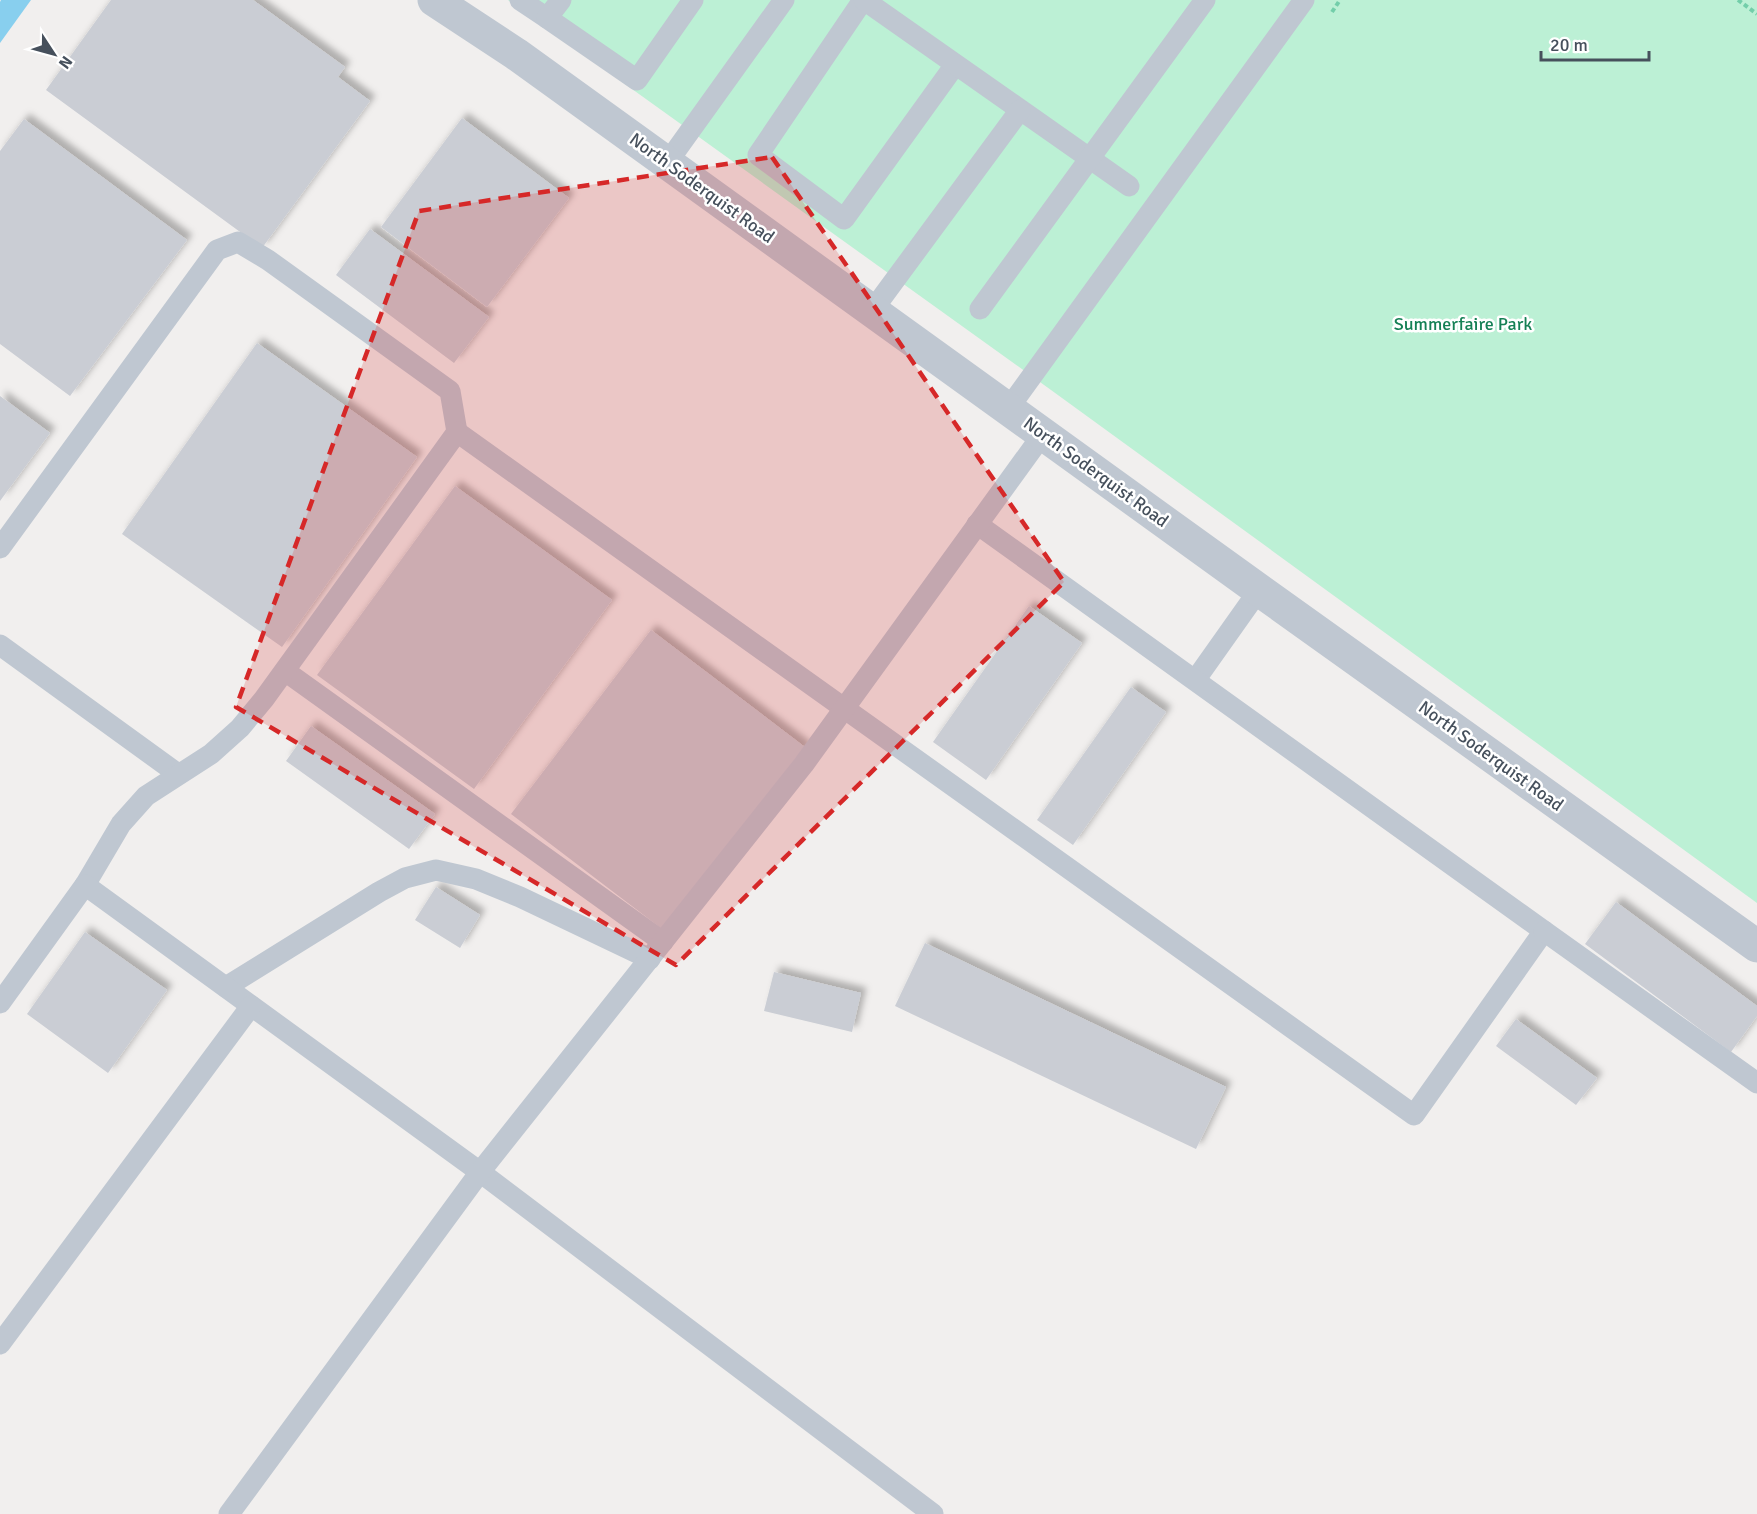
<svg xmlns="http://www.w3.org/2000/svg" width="1757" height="1514" font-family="Signika,sans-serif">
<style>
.green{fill:#bcf0d5}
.water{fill:#88cfee}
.building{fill:#cacdd4;filter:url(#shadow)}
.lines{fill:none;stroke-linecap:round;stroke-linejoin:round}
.path{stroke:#73ceaa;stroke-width:4;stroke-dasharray:4.5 3;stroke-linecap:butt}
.lane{stroke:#bfc7d1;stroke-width:21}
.street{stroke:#bfc7d1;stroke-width:33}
.marked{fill:#d62828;fill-opacity:0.2;stroke:#d62828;stroke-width:4.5;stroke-dasharray:12 8;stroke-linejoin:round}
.labels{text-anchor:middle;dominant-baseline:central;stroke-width:5;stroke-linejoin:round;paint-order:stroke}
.street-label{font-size:18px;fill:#46505c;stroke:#fff}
.park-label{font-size:18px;fill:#158055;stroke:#fff}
</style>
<defs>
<filter id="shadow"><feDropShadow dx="5.5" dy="-5.5" stdDeviation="3" flood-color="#0004"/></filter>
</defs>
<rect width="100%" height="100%" fill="#f1efee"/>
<path class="green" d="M 508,0 L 1757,0 L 1757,903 L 1051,390 Z"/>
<path class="water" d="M 1,0 L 31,0 L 0,43 L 0,2 Z"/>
<g class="building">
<path d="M 111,0 L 253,0 L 345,67 L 338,77 L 370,101 L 262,248 L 46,90 Z"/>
<path d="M 462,118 L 569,198 L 487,307 L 381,227 Z"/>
<path d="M 24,119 L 187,240 L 70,396 L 0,344 L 0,151 Z"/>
<path d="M 370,229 L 489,317 L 454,363 L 336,275 Z"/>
<path d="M 257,343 L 417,457 L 282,647 L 122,534 Z"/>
<path d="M 0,396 L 50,433 L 0,501 Z"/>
<path d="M 455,486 L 612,600 L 474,789 L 317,675 Z"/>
<path d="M 1029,606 L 1082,643 L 986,780 L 933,742 Z"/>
<path d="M 651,630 L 806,748 L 666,932 L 511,814 Z"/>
<path d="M 1131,687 L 1166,712 L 1073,845 L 1037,820 Z"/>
<path d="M 311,726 L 435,814 L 409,849 L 286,761 Z"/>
<path d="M 436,887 L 480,915 L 460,948 L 415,920 Z"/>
<path d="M 1616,902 L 1757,1006 L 1757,1016 L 1731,1052 L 1585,944 Z"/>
<path d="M 85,932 L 167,990 L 108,1073 L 27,1014 Z"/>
<path d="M 925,943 L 1226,1087 L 1196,1149 L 895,1006 Z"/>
<path d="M 774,972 L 861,993 L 852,1032 L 764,1011 Z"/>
<path d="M 1516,1019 L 1597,1078 L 1576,1105 L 1496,1046 Z"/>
</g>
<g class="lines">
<g class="path">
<path d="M 1738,0 L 1757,14"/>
<path d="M 1332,12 L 1340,0"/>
</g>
<g class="lane">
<path d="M 520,0 L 547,18"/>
<path d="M 561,0 L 547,18 L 637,80 L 693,0"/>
<path d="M 863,0 L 758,155 L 844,219 L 955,65"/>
<path d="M 864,0 L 1129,186"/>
<path d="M 667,163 L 784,0"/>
<path d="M 980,309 L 1205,0"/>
<path d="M 872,311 L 1020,110"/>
<path d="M 1008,409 L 1304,0"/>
<path d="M 0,548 L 217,250 L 238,242 L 268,260 L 450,391 L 457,432"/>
<path d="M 0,645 L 178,774"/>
<path d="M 285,671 L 663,942"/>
<path d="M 1196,679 L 1259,590"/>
<path d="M 85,885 L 121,824 L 146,796 L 211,754 L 240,728 L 264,699 L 457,432 L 1414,1115 L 1544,931 L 977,524"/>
<path d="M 1544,931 L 1757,1083"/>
<path d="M 226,987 L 379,892 L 405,878 L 436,870 L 476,879 L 520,897 L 650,959"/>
<path d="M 0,1003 L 85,885 L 480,1172 L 933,1514"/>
<path d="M 0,1344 L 251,1006"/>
<path d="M 229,1514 L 480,1172 L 804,764 L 1043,434"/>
</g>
<path class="street" d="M 434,0 L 516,54 L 1259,590 L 1757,946"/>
</g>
<path class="marked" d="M 772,157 L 1064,582 L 676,965 L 236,707 L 419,211 Z"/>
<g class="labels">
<g class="street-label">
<text transform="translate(702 188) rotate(36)">North Soderquist Road</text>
<text transform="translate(1096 472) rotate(36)">North Soderquist Road</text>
<text transform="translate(1491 756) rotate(36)">North Soderquist Road</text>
</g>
<g class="park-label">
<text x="1463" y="324">Summerfaire Park</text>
</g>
</g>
<g transform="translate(54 54) rotate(126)" stroke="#ffffff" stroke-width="4.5" paint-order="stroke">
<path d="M0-4.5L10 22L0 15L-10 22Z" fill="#46505c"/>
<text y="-9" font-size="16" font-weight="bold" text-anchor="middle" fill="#46505c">N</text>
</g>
<path d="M1541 51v9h108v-9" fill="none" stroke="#46505c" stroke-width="3"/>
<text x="1550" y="51" font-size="18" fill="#46505c" stroke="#ffffff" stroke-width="4.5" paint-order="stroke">20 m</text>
</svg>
